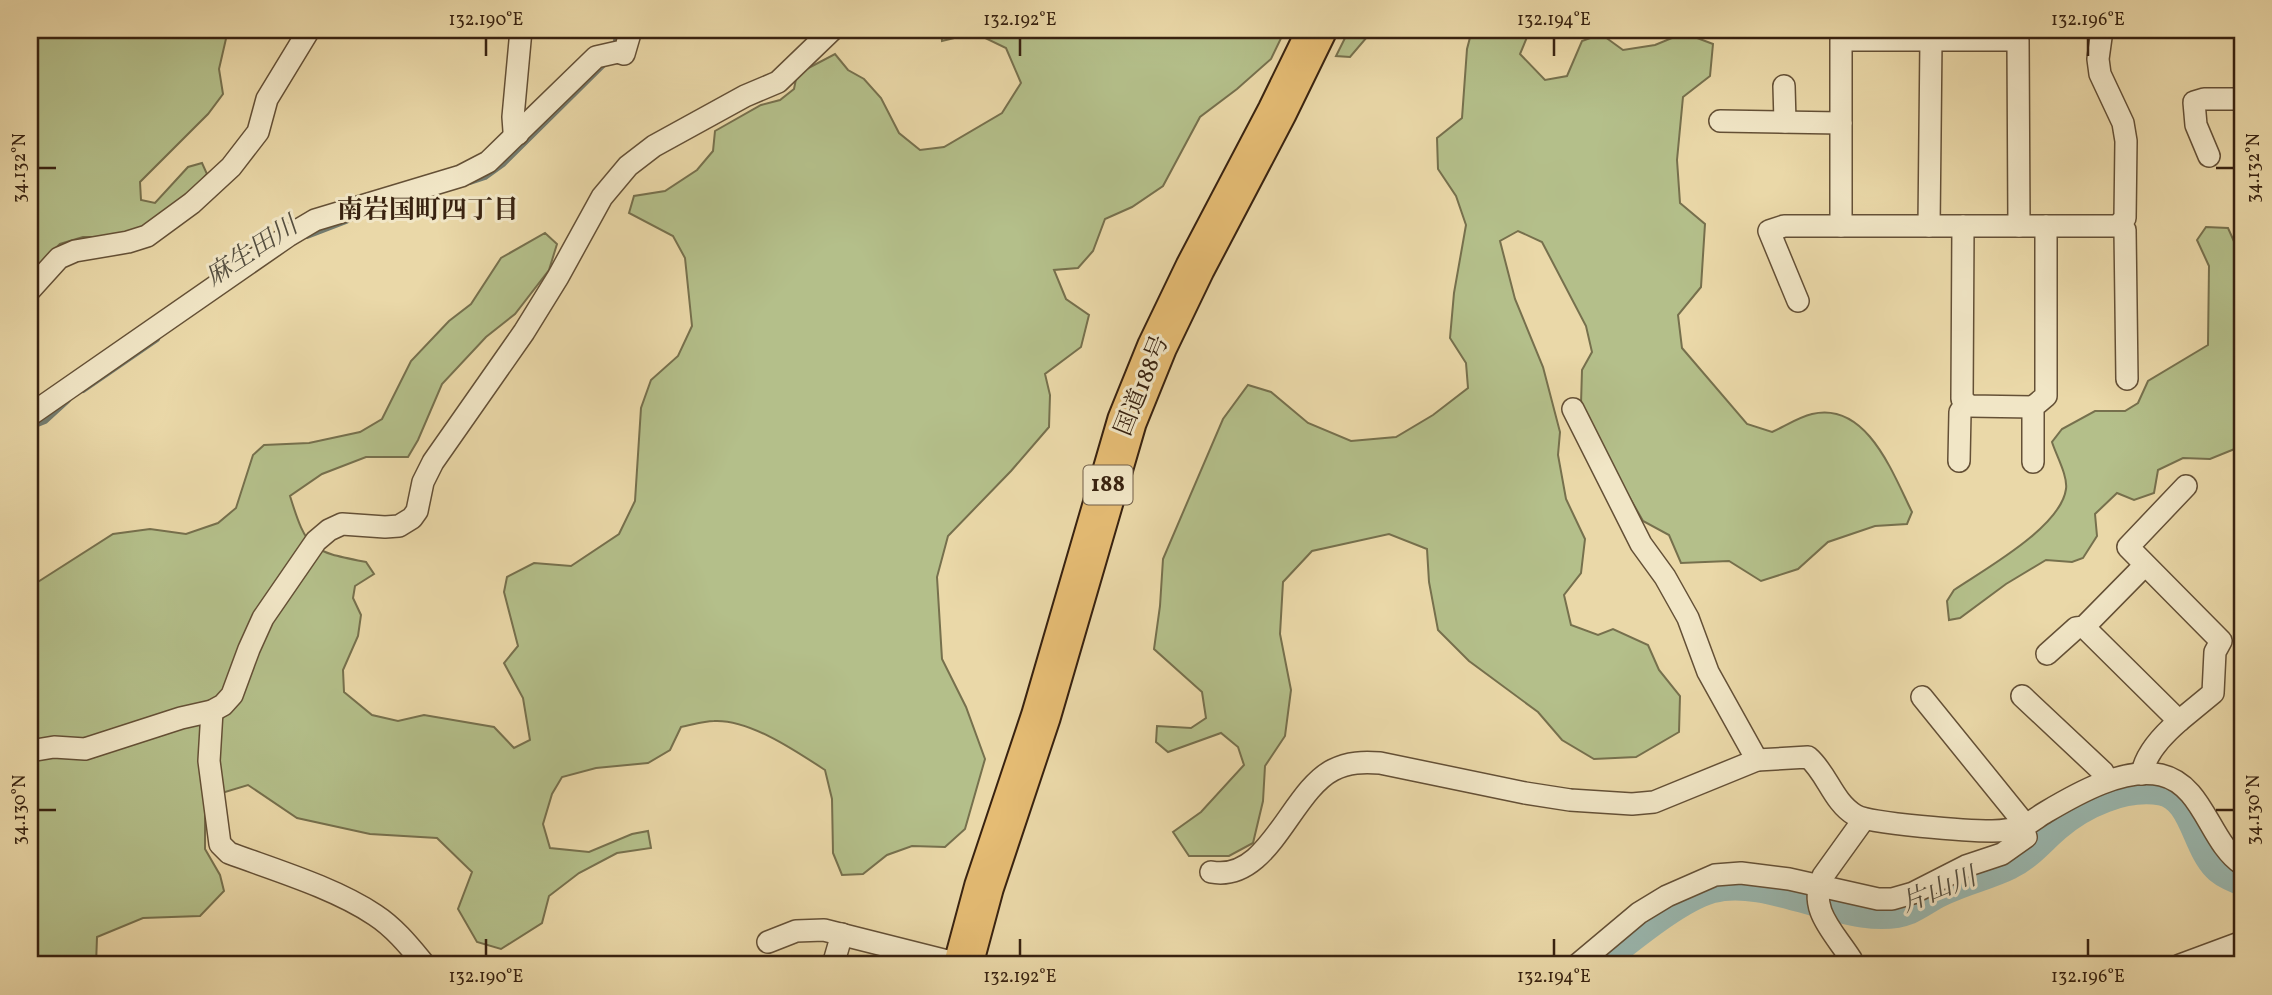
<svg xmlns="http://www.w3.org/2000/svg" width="2272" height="995" font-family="Vollkorn,'Noto Serif JP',serif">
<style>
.green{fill:#b4bf8a;stroke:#76704d;stroke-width:2}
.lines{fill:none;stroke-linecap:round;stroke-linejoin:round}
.stream{stroke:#737c70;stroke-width:6}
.river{stroke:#9ab8b0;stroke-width:35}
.street-casing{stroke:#645036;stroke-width:24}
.highway-casing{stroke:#382210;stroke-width:42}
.street{stroke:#f1e6c6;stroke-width:21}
.highway{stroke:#e5bc74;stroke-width:38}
.ticks{fill:none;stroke:#382210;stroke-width:2.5}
.labels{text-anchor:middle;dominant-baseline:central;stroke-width:6;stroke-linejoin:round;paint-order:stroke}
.shield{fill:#f1e6c6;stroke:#705d47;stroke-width:2}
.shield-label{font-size:23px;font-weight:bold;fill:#382210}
.street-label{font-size:24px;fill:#382210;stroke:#f1e6c6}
.neighbourhood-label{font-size:26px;font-weight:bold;fill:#382210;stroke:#f1e6c6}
.water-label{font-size:26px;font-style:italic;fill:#554f40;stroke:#f1e6c6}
.neatline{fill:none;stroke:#382210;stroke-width:2.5}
.ticks-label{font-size:18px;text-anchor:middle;fill:#382210}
</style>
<rect width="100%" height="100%" fill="#ead8a8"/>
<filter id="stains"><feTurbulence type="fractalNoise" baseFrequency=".00286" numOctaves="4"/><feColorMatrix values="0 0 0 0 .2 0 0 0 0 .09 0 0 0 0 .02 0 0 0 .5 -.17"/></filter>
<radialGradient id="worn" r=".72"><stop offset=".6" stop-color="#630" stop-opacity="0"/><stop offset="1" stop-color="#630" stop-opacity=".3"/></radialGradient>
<g class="green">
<path d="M 30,30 L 228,30 L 219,69 L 223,94 L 208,114 L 140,182 L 141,200 L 155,203 L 188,167 L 202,163 L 207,174 L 184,200 L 145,228 L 115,237 L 83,237 L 60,244 L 30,273 Z"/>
<path d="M 941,30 L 1285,30 L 1271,59 L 1237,89 L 1200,117 L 1163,186 L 1132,207 L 1105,219 L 1093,251 L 1078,268 L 1054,270 L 1066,299 L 1089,315 L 1081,347 L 1045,374 L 1050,395 L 1049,427 L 1011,471 L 948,536 L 937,577 L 942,659 L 966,707 L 985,759 L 965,829 L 945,847 L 912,846 L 887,855 L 863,874 L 842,875 L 833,853 L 832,799 L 825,770 C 796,751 749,719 714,721 C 703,721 692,725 681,727 L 670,750 L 648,763 L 596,768 L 562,777 L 552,794 L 543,824 L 550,848 L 589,852 L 632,834 L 648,831 L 651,848 L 617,853 L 579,873 L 549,896 L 542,923 L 501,949 L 477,942 L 458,909 L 472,872 L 437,838 L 370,834 L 297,818 L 248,785 L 205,798 L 205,849 L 220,875 L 224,891 L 200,916 L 143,918 L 97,937 L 96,965 L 30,965 L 30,587 L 113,534 L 150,529 L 186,534 L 218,523 L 236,508 L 253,455 L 264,445 L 309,443 L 360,432 L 382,419 L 411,361 L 449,321 L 471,304 L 501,258 L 545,233 L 557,244 L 549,270 L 515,314 L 486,337 L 442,384 L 418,440 L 408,457 L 366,457 L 322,474 L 290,496 C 307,551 311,551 366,562 L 374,574 L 355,586 L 353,598 L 361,615 L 358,636 L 343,670 L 344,692 L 372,715 L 398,721 L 424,715 L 494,727 L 514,748 L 530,740 L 523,698 L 504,663 L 518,646 L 504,592 L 507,577 L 534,563 L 571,566 L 619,534 L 635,501 L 641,408 L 651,380 L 678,356 L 692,326 L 685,258 L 673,236 L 629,213 L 634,196 L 665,191 L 697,170 L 713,151 L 715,131 L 761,105 L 780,100 L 794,89 L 797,74 L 835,54 L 848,70 L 864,79 L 881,98 L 899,133 L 920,150 L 944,147 L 1002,113 L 1021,83 L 1006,48 L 975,33 L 942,41 Z"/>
<path d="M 1349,30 L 1373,30 L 1350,57 L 1336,56 Z"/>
<path d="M 1472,30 L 1530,30 L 1520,54 L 1545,80 L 1567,76 L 1582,41 L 1601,34 L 1623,50 L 1655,45 L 1684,33 L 1713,44 L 1710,76 L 1683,97 L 1677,160 L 1680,203 L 1705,224 L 1701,287 L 1678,315 L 1682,348 L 1747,424 L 1772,432 C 1785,426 1799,417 1812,414 C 1867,401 1893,474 1912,512 L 1907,524 L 1875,526 L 1828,542 L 1798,569 L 1761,581 L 1729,561 L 1681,563 L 1669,535 L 1643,521 L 1599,444 L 1581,404 L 1582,370 L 1592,352 L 1586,326 L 1542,242 L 1518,231 L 1500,241 L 1515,299 L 1543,367 L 1560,432 L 1558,455 L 1566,499 L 1585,539 L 1581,573 L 1564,595 L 1571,625 L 1598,635 L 1613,629 L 1648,645 L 1659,670 L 1680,696 L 1679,732 L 1636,757 L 1594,759 L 1562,740 L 1538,712 L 1469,661 L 1438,630 L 1429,582 L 1427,549 L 1389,534 L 1312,551 L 1283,582 L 1280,634 L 1291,690 L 1285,736 L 1265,766 L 1263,801 L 1253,843 L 1229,856 L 1189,856 L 1173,832 L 1201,812 L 1244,765 L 1238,747 L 1221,733 L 1168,752 L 1156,742 L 1157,726 L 1191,728 L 1206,718 L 1202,692 L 1154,649 L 1160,606 L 1163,559 L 1223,419 L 1248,385 L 1271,392 L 1308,423 L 1351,441 L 1396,437 L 1433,415 L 1468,388 L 1466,363 L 1450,338 L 1454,293 L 1466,225 L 1456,196 L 1438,169 L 1437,138 L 1462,118 L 1467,49 Z"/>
<path d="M 2206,227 L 2228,228 L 2237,248 L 2242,283 L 2242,446 L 2210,459 L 2183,458 L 2158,470 L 2154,493 L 2134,500 L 2117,493 L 2095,514 L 2097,536 L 2083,558 L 2072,562 L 2046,560 L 2006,584 L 1960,618 L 1949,620 L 1947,601 L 1954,590 C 1985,569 2061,527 2066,489 C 2068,476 2056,455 2052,442 L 2062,429 L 2095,411 L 2125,411 L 2138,403 L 2148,381 L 2208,345 L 2209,266 L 2197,240 Z"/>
</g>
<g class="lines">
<g class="stream">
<path d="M 616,41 L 618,30"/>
<path d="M 470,182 L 485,177 L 503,164 L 605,63"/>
<path d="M 307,236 L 346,221"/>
<path d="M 83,390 L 157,339"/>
<path d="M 30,427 L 45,421 L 68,400"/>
</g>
<path class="river" d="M 1592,965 C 1622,942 1675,896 1711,886 C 1770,869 1857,928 1908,907 C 1921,901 1932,892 1945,887 C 1966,877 1989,872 2009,862 C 2026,854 2040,837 2054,825 C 2081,801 2124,782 2161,788 C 2196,794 2198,844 2219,865 C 2224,871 2235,875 2242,878"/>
<g class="street-casing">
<g id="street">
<path d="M 1784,86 L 1785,122"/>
<path d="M 1720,121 L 1841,123"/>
<path d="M 518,134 L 514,131 L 513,117 L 521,30"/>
<path d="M 2209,156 L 2196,125 L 2194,102 L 2204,99 L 2242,99"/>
<path d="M 2120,224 L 2125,230 L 2127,379"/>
<path d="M 1841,226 L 1841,40 L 2018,40 L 2019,226"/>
<path d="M 1929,226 L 1931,40"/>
<path d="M 1963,226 L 1962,399 L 1969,406 L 2033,407"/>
<path d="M 30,290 L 59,258 L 75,251 L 128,242 L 147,236 L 192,203 L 231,167 L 258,132 L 267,99 L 309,30"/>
<path d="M 1798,301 L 1769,231 L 1784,226 L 2118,226 L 2125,218 L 2126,141 L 2123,123 L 2100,74 L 2098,59 L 2102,30"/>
<path d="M 1573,409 L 1641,544 L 1665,577 L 1688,618 L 1708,672 L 1757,760"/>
<path d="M 30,415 L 288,236 L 315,220 L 461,176 L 488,162 L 596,57 L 618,52 L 624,54 L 631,30"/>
<path d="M 1959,461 L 1960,412 L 1966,403"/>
<path d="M 2033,462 L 2033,407 L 2046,396 L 2046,226"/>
<path d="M 2084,627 L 2179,721 C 2164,734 2145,753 2142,774"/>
<path d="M 2047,654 L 2076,628 L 2084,627 L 2145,565"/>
<path d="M 2022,696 L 2103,772 L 2107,780"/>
<path d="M 212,711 L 209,761 L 220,844 L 229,853 C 275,870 335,888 375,915 C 395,928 410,947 425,965"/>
<path d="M 2179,721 L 2213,693 L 2215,652 L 2221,641 L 2128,547 L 2186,486"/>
<path d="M 30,751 L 54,747 L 85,749 L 181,718 L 212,711 L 223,705 L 232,695 L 249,649 L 263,618 L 316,541 L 329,530 L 342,524 L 385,527 L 399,526 L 412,518 L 417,511 L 423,482 L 433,462 L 524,332 L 558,277 L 602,197 L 628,166 L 654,146 L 745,96 L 778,82 L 832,30"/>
<path d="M 1211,872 C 1269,883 1290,792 1333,770 C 1349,762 1363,762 1380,763 L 1525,793 L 1570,800 L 1632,804 L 1654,802 L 1757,760 L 1808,757 C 1827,773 1833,802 1855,815 C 1870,824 1970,831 1992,831 C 2001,831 2015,829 2024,826 C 2032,822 2039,816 2046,812 C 2078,793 2124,767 2161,775 C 2204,785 2209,842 2242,864"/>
<path d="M 768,942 L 796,931 L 824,930 L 963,965"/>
<path d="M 833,965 L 842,934"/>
<path d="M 1577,965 L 1639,913 L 1667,896 L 1715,875 L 1741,873 L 1789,879 L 1878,899 L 1892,899 L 1913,893 L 1966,866 L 2002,854 L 2026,837 L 2020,818 L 1922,697"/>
<path d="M 1853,965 L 1851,959 C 1834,932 1807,909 1823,876 L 1864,819"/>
<path d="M 2180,965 L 2242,942"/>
</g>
</g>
<g class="highway-casing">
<path id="highway" d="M 963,965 L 984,887 L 1041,716 L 1127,421 L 1157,347 L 1195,268 L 1277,112 L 1317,30"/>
</g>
<use href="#street" class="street"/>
<use href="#highway" class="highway"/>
</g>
<path class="ticks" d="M 486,38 L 486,56M 1020,38 L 1020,56M 1554,38 L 1554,56M 2088,38 L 2088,56M 38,168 L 56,168M 2216,168 L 2234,168M 38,810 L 56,810M 2216,810 L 2234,810M 486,939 L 486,956M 1020,939 L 1020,956M 1554,939 L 1554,956M 2088,939 L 2088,956"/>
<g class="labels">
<rect class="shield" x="1083.5" y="465.5" width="49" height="39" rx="5"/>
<g class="shield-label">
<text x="1108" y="485">188</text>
</g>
<g class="street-label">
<text transform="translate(1143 386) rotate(-68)">国道188号</text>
</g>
<g class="neighbourhood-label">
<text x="428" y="211">南岩国町四丁目</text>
</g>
<g class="water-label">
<text transform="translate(252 252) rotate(-33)">麻生田川</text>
<text transform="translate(1939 891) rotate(-22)">片山川</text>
</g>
</g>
<rect width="2272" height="995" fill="none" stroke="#ead8a8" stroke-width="77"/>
<rect x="38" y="38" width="2196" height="918" class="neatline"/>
<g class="ticks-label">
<text x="486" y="25">132.190°E</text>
<text x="1020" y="25">132.192°E</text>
<text x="1554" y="25">132.194°E</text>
<text x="2088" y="25">132.196°E</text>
<text transform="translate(19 168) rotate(-90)" y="6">34.132°N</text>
<text transform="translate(2253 168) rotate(-90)" y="6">34.132°N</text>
<text transform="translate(19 810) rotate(-90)" y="6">34.130°N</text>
<text transform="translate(2253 810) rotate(-90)" y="6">34.130°N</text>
<text x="486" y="982">132.190°E</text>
<text x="1020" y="982">132.192°E</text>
<text x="1554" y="982">132.194°E</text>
<text x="2088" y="982">132.196°E</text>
</g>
<rect width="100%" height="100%" filter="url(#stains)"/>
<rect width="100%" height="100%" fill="url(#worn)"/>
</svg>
